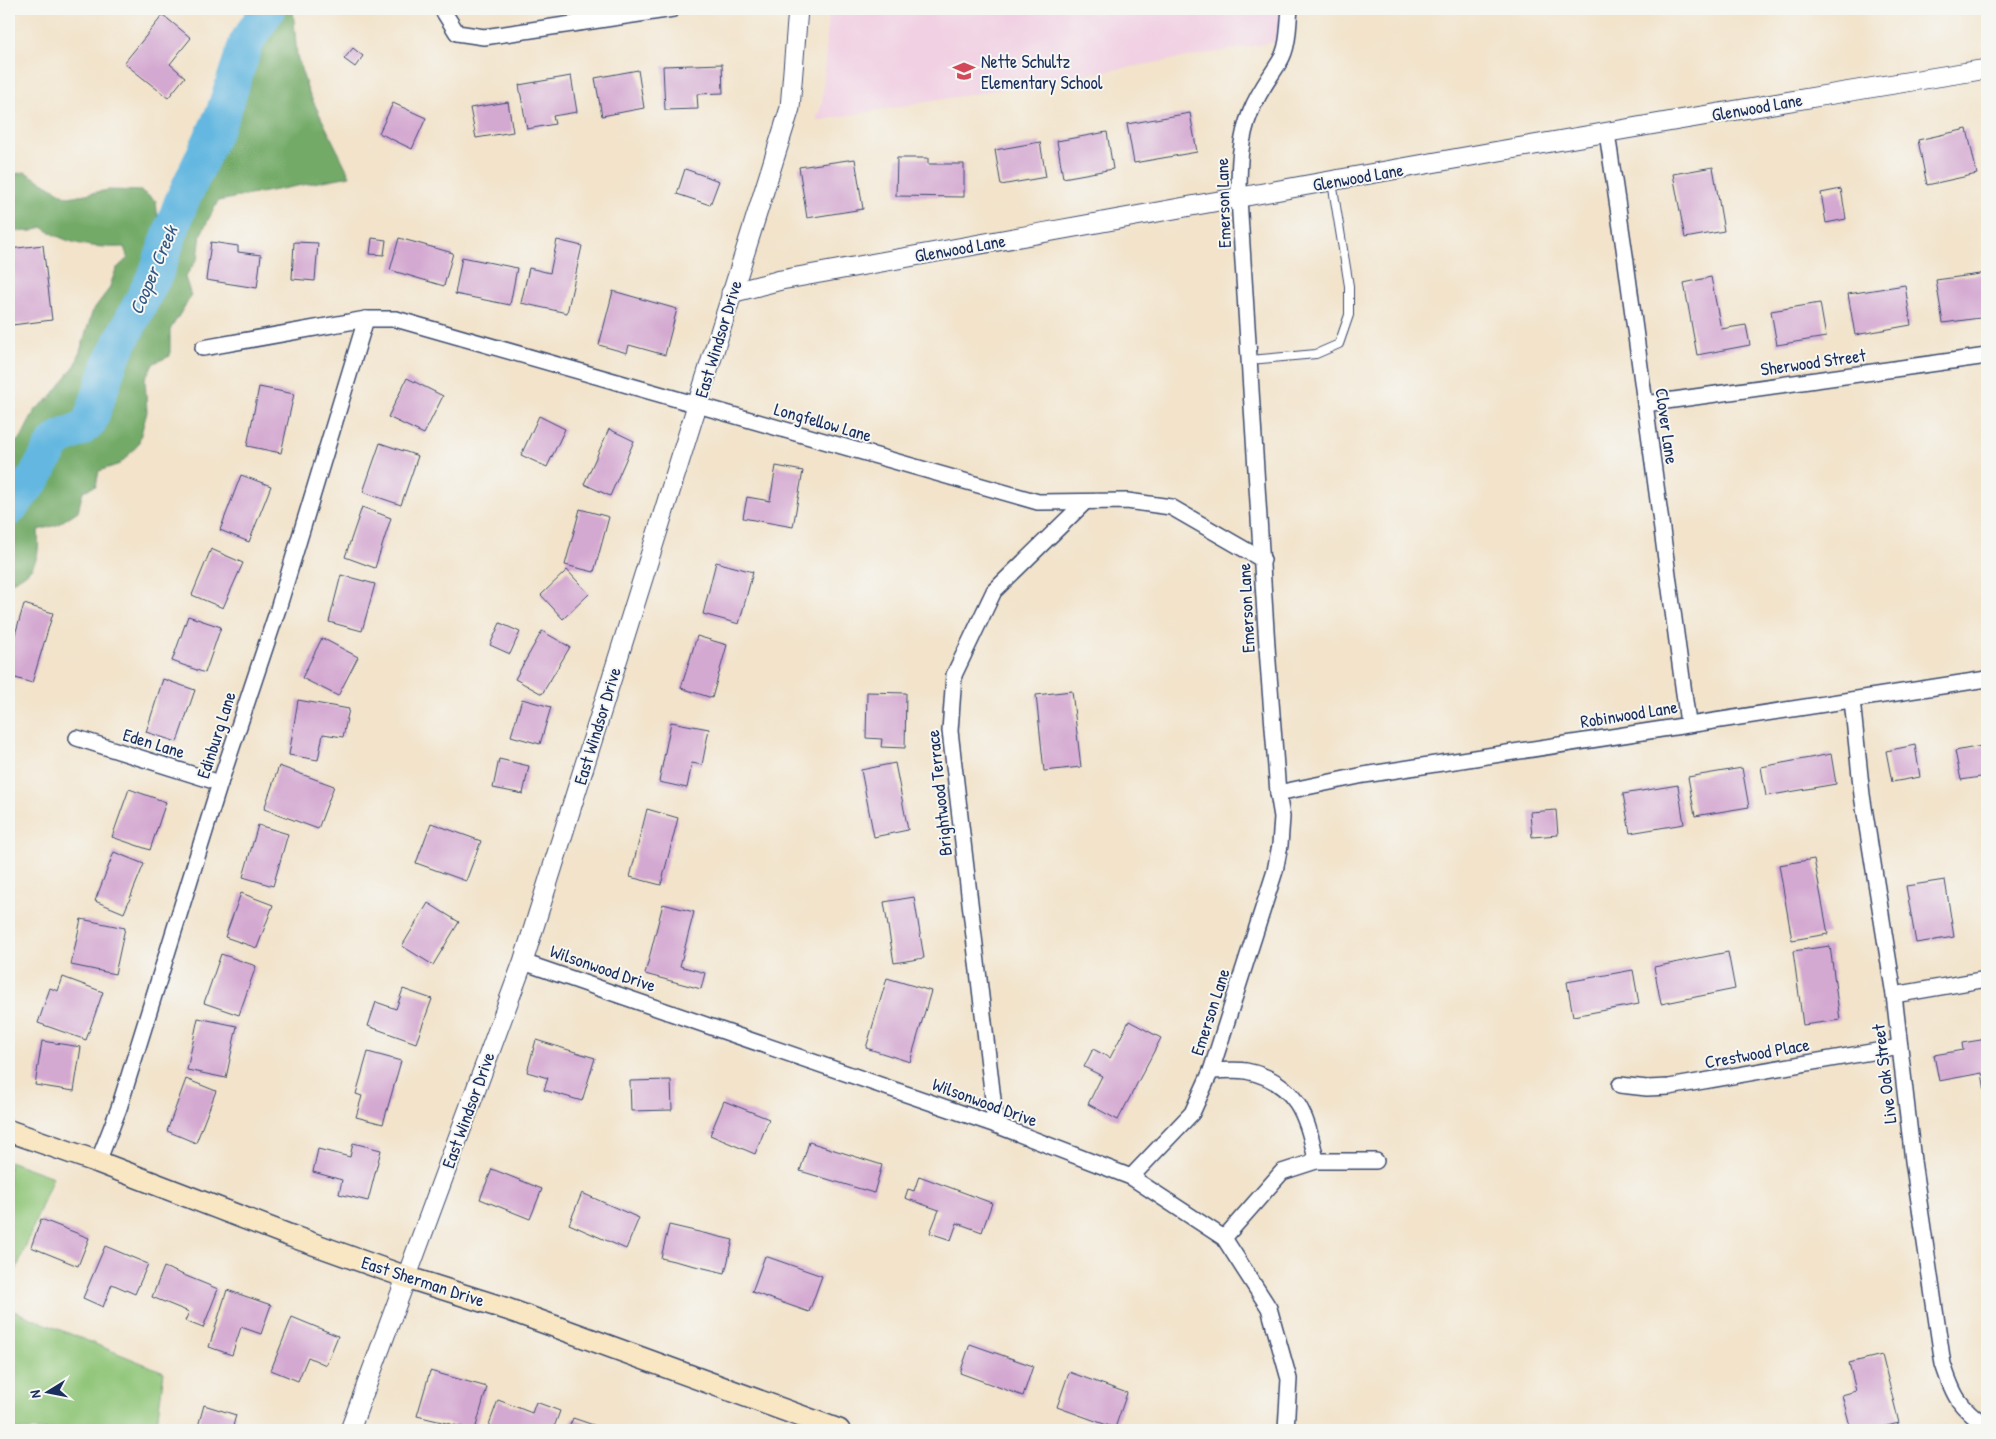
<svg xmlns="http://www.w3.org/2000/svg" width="1996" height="1439" font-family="'Patrick Hand',sans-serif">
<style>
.built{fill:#f1d0e3}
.green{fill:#8fc577;stroke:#557a6a}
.forest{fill:#73aa68;stroke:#476c63}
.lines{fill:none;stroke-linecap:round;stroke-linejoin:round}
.river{stroke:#64b7e0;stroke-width:35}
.building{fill:#d4a9d1}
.service-casing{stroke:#3b4a6e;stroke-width:10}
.minor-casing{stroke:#3b4a6e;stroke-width:18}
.tertiary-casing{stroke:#3b4a6e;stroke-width:21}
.secondary-casing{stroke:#3b4a6e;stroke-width:24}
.service{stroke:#fff;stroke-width:8}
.minor{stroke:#fff;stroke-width:15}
.tertiary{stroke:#fff;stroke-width:19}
.secondary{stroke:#f9e7c3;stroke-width:21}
.labels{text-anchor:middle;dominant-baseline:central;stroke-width:4;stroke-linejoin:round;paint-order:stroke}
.poi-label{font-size:18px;fill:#1b2f5e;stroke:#f6f6f2;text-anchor:start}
.street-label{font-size:18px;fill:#1b2f5e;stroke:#f6f6f2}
.water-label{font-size:19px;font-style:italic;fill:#315885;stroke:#f6f6f2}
</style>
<rect width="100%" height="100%" fill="#f6f6f2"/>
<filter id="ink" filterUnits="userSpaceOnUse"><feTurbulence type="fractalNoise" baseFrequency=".02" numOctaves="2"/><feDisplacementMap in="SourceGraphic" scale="10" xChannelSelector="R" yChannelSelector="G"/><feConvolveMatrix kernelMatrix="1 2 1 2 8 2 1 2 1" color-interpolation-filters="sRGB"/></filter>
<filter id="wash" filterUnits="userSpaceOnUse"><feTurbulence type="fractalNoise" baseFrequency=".0096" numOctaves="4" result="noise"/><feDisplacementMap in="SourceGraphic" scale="20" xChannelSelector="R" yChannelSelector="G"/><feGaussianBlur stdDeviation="1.12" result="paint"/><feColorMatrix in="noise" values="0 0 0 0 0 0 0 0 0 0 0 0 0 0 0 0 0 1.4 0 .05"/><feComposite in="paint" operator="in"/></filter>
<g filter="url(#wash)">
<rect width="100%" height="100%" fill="#f2e3ca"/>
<path class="built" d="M 829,9 L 1290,9 L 1287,40 L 816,121 L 822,103 Z"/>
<g class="green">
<path d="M 9,1161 L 53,1177 L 9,1288 Z"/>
<path d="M 9,1309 L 164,1372 L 156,1430 L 9,1430 Z"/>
</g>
<path class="forest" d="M 254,9 L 293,9 L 297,56 L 308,91 L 350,176 L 218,201 L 201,234 L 198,258 L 185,277 L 191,296 L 170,330 L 170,356 L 154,363 L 145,378 L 147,412 L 138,445 L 120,464 L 99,471 L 96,486 L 83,491 L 78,511 L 57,525 L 38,530 C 40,557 37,572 9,583 L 9,449 L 22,436 L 35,410 L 50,398 L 76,364 L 93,310 L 109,289 L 116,269 L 128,258 L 124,247 C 94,248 67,245 42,227 L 33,231 L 9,232 L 9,175 L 25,172 L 68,197 L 109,190 L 141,191 L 156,201 L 158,221 L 175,234 L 179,218 L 199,170 L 235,103 L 245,76 L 262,42 L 253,14 Z"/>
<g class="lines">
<path class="river" d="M 9,509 L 35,477 L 54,443 L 62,437 L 81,429 L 90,421 L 111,360 L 156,273 L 181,203 L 223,113 L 246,43 L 268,9"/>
</g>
<g id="blocks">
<g class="building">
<path d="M 163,15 L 191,38 L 170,64 L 185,77 L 168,98 L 124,63 Z"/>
<path d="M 353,48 L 363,56 L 355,67 L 344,59 Z"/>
<path d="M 722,64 L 723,93 L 697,94 L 698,109 L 665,110 L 663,66 Z"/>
<path d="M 638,70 L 644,108 L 602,116 L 595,78 Z"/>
<path d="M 571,76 L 577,112 L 553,116 L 555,124 L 527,129 L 519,85 Z"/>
<path d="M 508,102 L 513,132 L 476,138 L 470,108 Z"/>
<path d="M 393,103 L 426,118 L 412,149 L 379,133 Z"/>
<path d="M 1190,113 L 1197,152 L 1134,163 L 1127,124 Z"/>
<path d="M 1967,129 L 1977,174 L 1927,185 L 1918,140 Z"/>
<path d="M 1107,132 L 1113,169 L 1063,178 L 1057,141 Z"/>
<path d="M 1040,142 L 1046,177 L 1001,185 L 995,150 Z"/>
<path d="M 897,158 L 928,158 L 928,164 L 964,164 L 964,197 L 896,196 Z"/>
<path d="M 855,159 L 863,209 L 807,218 L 799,167 Z"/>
<path d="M 1713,167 L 1724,231 L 1685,238 L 1673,174 Z"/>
<path d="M 685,169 L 719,181 L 710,205 L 677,194 Z"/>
<path d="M 1841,189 L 1846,219 L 1826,223 L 1821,193 Z"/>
<path d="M 372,238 L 386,240 L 384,255 L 370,254 Z"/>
<path d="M 399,238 L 453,253 L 444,286 L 390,270 Z"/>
<path d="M 557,240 L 582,246 L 567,313 L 521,303 L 529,268 L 550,273 Z"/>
<path d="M 211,242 L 238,246 L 238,252 L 261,255 L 257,288 L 206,280 Z"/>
<path d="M 294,242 L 318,243 L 315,281 L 292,279 Z"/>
<path d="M 43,245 L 52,320 L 12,325 L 9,296 L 9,249 Z"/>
<path d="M 462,257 L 517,268 L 510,305 L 455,294 Z"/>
<path d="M 1987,273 L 1987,317 L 1943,323 L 1936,280 Z"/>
<path d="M 1711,277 L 1721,329 L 1746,325 L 1750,345 L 1697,355 L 1684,283 Z"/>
<path d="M 1905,285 L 1911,325 L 1855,335 L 1848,294 Z"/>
<path d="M 613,291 L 677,309 L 665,355 L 629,345 L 627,353 L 599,345 Z"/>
<path d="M 1820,303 L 1826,337 L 1777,345 L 1771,311 Z"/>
<path d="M 407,378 L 443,396 L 424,434 L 388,417 Z"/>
<path d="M 259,387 L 294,394 L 281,453 L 247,446 Z"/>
<path d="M 539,416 L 565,429 L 547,467 L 521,455 Z"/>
<path d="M 609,429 L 634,441 L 610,496 L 584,484 Z"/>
<path d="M 380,443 L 418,456 L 401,505 L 363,492 Z"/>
<path d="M 776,466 L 803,471 L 793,527 L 743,518 L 747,497 L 770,501 Z"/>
<path d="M 241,475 L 271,486 L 249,542 L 220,530 Z"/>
<path d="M 362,507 L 391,518 L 375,568 L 345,557 Z"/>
<path d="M 580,509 L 609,517 L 594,572 L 565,565 Z"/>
<path d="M 211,549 L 243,563 L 223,608 L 192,595 Z"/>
<path d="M 716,562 L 753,572 L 739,624 L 703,614 Z"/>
<path d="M 567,570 L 589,594 L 563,619 L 541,595 Z"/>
<path d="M 341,575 L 375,584 L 362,631 L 329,622 Z"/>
<path d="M 24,604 L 53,613 L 32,683 L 9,676 L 9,655 Z"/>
<path d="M 188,616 L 221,627 L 205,673 L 172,661 Z"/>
<path d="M 500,623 L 520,632 L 510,654 L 490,645 Z"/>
<path d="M 542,631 L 570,647 L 542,694 L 515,679 Z"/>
<path d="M 697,636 L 727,645 L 712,698 L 681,688 Z"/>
<path d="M 322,638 L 358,657 L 338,696 L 302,678 Z"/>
<path d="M 163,679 L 195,690 L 177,742 L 146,732 Z"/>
<path d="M 1072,691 L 1081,767 L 1044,771 L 1036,695 Z"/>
<path d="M 867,692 L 906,693 L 905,748 L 881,747 L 882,739 L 866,738 Z"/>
<path d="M 522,699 L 551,707 L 540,744 L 511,736 Z"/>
<path d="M 298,700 L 349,709 L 343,737 L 323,734 L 318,760 L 289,755 Z"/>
<path d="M 671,722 L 709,729 L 702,765 L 692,763 L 687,788 L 659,782 Z"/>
<path d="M 1915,745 L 1920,777 L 1892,782 L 1886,751 Z"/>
<path d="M 1987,745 L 1987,776 L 1961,780 L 1955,751 Z"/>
<path d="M 1831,754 L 1836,784 L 1766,796 L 1761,767 Z"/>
<path d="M 499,759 L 529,766 L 523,794 L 493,788 Z"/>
<path d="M 895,763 L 908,830 L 874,837 L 861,770 Z"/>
<path d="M 279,766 L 334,786 L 318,829 L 264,809 Z"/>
<path d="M 1742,768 L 1749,807 L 1695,816 L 1688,777 Z"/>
<path d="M 1678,785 L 1684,824 L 1630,833 L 1623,794 Z"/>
<path d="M 129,789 L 166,802 L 150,850 L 112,837 Z"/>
<path d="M 647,809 L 678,818 L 661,885 L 630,877 Z"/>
<path d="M 1556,810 L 1558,835 L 1532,837 L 1530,812 Z"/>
<path d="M 431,823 L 481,841 L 466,881 L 416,863 Z"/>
<path d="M 258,825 L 288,834 L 273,886 L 243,877 Z"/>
<path d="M 114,852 L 144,864 L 124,913 L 95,901 Z"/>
<path d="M 1814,859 L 1828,934 L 1792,940 L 1779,865 Z"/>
<path d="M 1945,880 L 1954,937 L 1916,943 L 1906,886 Z"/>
<path d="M 241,893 L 273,905 L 257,948 L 225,937 Z"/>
<path d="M 914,897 L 924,958 L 894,963 L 884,902 Z"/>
<path d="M 428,903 L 459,922 L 433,965 L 402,946 Z"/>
<path d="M 663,904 L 694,912 L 680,966 L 705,973 L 701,989 L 645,974 Z"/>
<path d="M 81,919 L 125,928 L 115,974 L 71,965 Z"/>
<path d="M 1830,946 L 1840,1020 L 1803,1025 L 1793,951 Z"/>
<path d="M 1728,952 L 1735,989 L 1661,1004 L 1654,967 Z"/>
<path d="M 221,954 L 256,966 L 239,1015 L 204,1003 Z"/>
<path d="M 1633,970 L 1639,1004 L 1573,1016 L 1567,982 Z"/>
<path d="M 63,977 L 103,992 L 86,1040 L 38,1023 L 50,988 L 58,991 Z"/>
<path d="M 887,978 L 931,991 L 910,1062 L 866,1048 Z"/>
<path d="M 403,989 L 432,999 L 416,1043 L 368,1026 L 376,1002 L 396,1009 Z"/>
<path d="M 198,1018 L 237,1026 L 226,1078 L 187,1070 Z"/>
<path d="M 1129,1021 L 1161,1038 L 1118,1120 L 1088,1104 L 1102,1076 L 1084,1067 L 1093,1049 L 1110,1058 Z"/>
<path d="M 1987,1039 L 1987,1091 L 1985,1091 L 1982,1073 L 1939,1081 L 1934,1055 L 1963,1050 L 1962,1043 Z"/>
<path d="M 536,1040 L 595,1058 L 582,1101 L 544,1090 L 548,1078 L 527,1072 Z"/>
<path d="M 42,1041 L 81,1047 L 74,1091 L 35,1085 Z"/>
<path d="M 368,1052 L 401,1061 L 383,1124 L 356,1117 L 362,1096 L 356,1094 Z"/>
<path d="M 186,1079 L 216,1091 L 196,1143 L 167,1131 Z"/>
<path d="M 671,1080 L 672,1110 L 631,1111 L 630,1081 Z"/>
<path d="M 724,1101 L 769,1119 L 755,1154 L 710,1135 Z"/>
<path d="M 809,1142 L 882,1165 L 874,1193 L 800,1171 Z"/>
<path d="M 353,1143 L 381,1150 L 368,1201 L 339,1194 L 342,1180 L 313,1172 L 318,1149 L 350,1157 Z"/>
<path d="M 492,1169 L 542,1189 L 530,1219 L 480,1199 Z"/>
<path d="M 919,1176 L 992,1203 L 982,1232 L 957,1223 L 951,1240 L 930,1233 L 939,1210 L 905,1198 L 908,1189 L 914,1191 Z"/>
<path d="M 582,1193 L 639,1218 L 626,1249 L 569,1224 Z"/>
<path d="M 41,1219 L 89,1238 L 78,1266 L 31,1247 Z"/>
<path d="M 669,1225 L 733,1240 L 725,1273 L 661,1258 Z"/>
<path d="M 105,1246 L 148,1264 L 135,1294 L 112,1284 L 103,1307 L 83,1298 Z"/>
<path d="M 765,1256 L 822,1276 L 809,1312 L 752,1292 Z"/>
<path d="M 164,1267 L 218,1289 L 203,1328 L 185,1321 L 189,1312 L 152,1297 Z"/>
<path d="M 227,1290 L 271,1305 L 261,1334 L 241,1327 L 232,1355 L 209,1347 Z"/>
<path d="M 292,1317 L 338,1336 L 326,1365 L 308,1357 L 298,1381 L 271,1370 Z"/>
<path d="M 970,1344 L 1033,1366 L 1023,1396 L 960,1373 Z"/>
<path d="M 1882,1355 L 1899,1423 L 1871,1430 L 1835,1430 L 1850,1426 L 1842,1395 L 1856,1391 L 1849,1363 Z"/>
<path d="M 430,1371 L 487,1387 L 475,1430 L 417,1416 Z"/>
<path d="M 1069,1372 L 1127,1393 L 1115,1428 L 1057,1407 Z"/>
<path d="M 498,1400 L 532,1413 L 536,1402 L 560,1411 L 553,1430 L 487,1430 Z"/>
<path d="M 204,1405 L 236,1415 L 232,1430 L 197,1430 Z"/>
<path d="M 573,1418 L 608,1430 L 568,1430 Z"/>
</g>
</g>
</g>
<g filter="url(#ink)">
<use href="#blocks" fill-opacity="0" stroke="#3b4a6e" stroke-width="1"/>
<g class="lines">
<g class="service-casing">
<path id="service" d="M 1250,360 L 1316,354 L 1339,344 L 1349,315 L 1349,286 L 1332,182"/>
</g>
<g class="minor-casing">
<g id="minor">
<path d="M 442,9 L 457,33 L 484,37 L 673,9"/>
<path d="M 1607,133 L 1625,255 L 1688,723"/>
<path d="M 203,348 L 366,319 L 396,319 L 1038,502 L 1127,501 L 1171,507 L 1263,560"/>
<path d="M 1645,404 L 1987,356"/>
<path d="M 1852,700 L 1862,795 L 1894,995 L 1913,1161 L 1943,1364 C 1954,1398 1959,1406 1987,1427"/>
<path d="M 77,738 L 220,783"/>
<path d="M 1278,793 L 1364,775 L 1987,679"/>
<path d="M 523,962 L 996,1125 L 1131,1177 L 1224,1238 L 1269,1308 L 1289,1379 L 1286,1430"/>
<path d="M 1894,995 L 1987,979"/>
<path d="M 1211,1071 C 1222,1071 1235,1069 1246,1071 C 1296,1081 1308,1116 1316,1161"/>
<path d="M 1620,1085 L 1647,1088 L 1669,1087 L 1900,1047"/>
<path d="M 996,1125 L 950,731 L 954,675 L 994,591 L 1085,502"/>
<path d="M 98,1162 L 119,1108 L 220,783 L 278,609 L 366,319"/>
<path d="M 1131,1177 L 1192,1113 L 1211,1071 L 1275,871 L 1280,845 L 1282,817 L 1278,793 L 1268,662 L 1239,198 C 1239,168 1239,140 1251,111 C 1259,91 1269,79 1280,61 C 1289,46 1288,26 1290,9"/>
<path d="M 1224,1238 L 1282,1172 L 1316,1161 L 1376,1161"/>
</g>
</g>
<g class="tertiary-casing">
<g id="tertiary">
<path d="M 731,293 L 781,280 C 1183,208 1584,133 1987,69"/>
<path d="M 350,1430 L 523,962 L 790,108 L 798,9"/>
</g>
</g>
<g class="secondary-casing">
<path id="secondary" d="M 9,1131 L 98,1162 L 291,1236 L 406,1277 L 507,1309 L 839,1430"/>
</g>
<use href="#service" class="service"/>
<use href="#minor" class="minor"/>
<use href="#tertiary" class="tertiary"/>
<use href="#secondary" class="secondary"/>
</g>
</g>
<defs>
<g id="school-bare" transform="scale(1.725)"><path d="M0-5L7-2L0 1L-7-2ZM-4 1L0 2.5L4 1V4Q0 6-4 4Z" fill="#d1495b" stroke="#f6f6f2" stroke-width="2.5" paint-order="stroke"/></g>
</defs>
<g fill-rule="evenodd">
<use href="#school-bare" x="964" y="71"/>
</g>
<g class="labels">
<g class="poi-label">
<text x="981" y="61">Nette Schultz<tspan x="981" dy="21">Elementary School</tspan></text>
</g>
<g class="street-label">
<text transform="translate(1757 107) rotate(-10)">Glenwood Lane</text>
<text transform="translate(1358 177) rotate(-10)">Glenwood Lane</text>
<text transform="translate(1223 203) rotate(-92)">Emerson Lane</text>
<text transform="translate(960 248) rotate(-10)">Glenwood Lane</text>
<text transform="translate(718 339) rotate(-73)">East Windsor Drive</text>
<text transform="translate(1813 362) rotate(-8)">Sherwood Street</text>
<text transform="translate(823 422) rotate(16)">Longfellow Lane</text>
<text transform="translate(1667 426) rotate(82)">Clover Lane</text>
<text transform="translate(1246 608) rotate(-93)">Emerson Lane</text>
<text transform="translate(1629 714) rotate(-9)">Robinwood Lane</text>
<text transform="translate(597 726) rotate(-73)">East Windsor Drive</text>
<text transform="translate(216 735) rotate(-72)">Edinburg Lane</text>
<text transform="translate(154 743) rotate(17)">Eden Lane</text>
<text transform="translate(939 793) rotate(-96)">Brightwood Terrace</text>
<text transform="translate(603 968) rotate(19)">Wilsonwood Drive</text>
<text transform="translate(1210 1012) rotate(-72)">Emerson Lane</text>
<text transform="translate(1757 1053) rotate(-10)">Crestwood Place</text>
<text transform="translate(1884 1074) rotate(-97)">Live Oak Street</text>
<text transform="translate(985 1102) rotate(20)">Wilsonwood Drive</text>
<text transform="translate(468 1110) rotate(-70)">East Windsor Drive</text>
<text transform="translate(423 1281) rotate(18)">East Sherman Drive</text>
</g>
<g class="water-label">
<text transform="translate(153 270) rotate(-67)">Cooper Creek</text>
</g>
</g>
<rect width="1996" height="1439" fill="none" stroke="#f6f6f2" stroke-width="30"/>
<g transform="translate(48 1392) rotate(260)" stroke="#f6f6f2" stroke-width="4" paint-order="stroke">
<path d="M0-4L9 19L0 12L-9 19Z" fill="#1b2f5e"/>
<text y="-8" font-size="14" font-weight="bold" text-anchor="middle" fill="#1b2f5e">N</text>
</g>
</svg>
